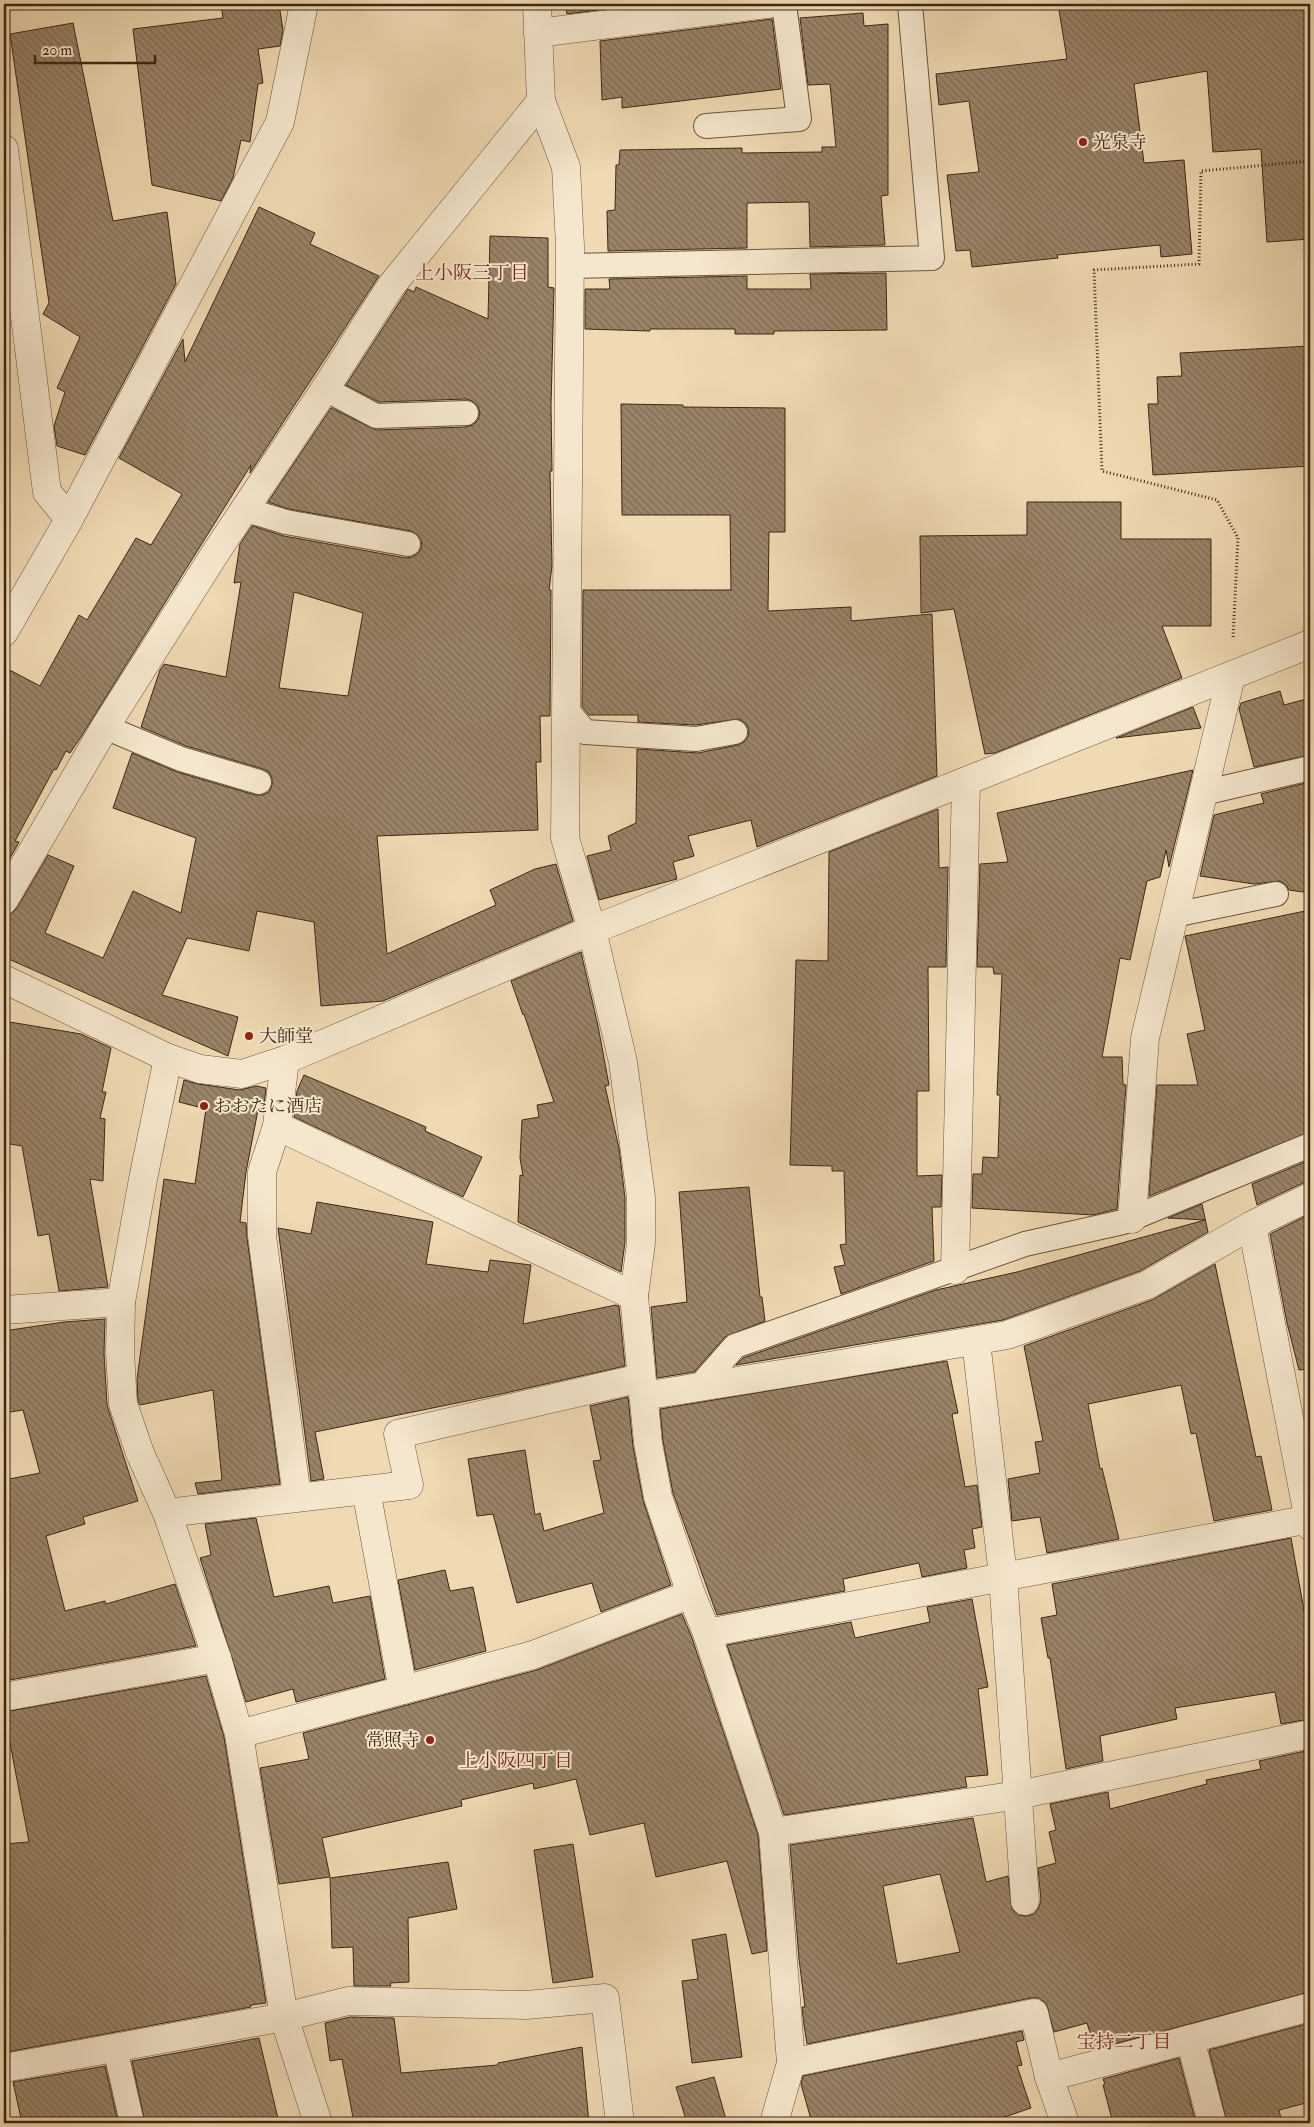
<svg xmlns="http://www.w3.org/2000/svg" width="1314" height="2127" font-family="'IM FELL Double Pica','Noto Serif JP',serif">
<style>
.building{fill:url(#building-back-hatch);stroke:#3d2716;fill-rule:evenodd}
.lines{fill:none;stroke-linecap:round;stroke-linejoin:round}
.lane-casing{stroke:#6a543d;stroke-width:26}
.street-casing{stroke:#6a543d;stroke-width:29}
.path{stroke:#3d2716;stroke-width:3;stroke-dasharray:1 2.5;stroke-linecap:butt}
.lane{stroke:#f5e7ce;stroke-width:24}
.street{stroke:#f5e7ce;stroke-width:28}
.poi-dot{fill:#8f2418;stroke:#f5e7ce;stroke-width:2}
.labels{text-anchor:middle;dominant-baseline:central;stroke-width:4;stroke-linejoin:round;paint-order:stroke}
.poi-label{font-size:18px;fill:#3d2716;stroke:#f5e7ce;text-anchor:start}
.neighbourhood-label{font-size:19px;fill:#7a1f14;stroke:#f5e7ce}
</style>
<defs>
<pattern id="building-back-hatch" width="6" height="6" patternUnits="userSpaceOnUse" patternTransform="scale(1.25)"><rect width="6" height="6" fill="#9a8468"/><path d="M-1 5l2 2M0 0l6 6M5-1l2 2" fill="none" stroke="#7f6c55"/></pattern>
</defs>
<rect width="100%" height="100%" fill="#f0dab3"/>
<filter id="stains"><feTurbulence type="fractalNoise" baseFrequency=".004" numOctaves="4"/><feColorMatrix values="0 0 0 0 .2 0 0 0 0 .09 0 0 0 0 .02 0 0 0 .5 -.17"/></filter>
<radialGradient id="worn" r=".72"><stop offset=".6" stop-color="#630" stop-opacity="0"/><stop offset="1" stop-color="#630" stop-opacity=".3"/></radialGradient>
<g class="building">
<path d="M 221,4 L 279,4 L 283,30 L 280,46 L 258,49 L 263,83 L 258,84 L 250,142 L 241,140 L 233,178 L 221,201 L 152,185 L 133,29 L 223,18 Z"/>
<path d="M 565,4 L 645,4 L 567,14 Z"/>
<path d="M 1058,4 L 1310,4 L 1310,239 L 1267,242 L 1261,149 L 1213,152 L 1207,71 L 1134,84 L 1144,163 L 1184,160 L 1192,254 L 1161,257 L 1160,245 L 1057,255 L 1058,258 L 972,267 L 970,250 L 956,251 L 947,175 L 979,172 L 969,101 L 939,105 L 936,74 L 1067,59 Z"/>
<path d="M 863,13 L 864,26 L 888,24 L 888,195 L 881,196 L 885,245 L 810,247 L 809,202 L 747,203 L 747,248 L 608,251 L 607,211 L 615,210 L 616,165 L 619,165 L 620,150 L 742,148 L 742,153 L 822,152 L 822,147 L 836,147 L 830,84 L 808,85 L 800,18 Z"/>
<path d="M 772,19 L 781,89 L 622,108 L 622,97 L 602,100 L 600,41 Z"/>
<path d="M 73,23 L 113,221 L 167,212 L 176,284 L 85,455 L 57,446 L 54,426 L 65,392 L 57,388 L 80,337 L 43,314 L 49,303 L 10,34 Z"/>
<path d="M 259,207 L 315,233 L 310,244 L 379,276 L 250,473 L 251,465 L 81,737 L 70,753 L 66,751 L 56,770 L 54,769 L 15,841 L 19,842 L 4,869 L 4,667 L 40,686 L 79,615 L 87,620 L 136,538 L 151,545 L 182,494 L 119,458 L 183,339 L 185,362 Z"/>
<path d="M 490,236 L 548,238 L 548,287 L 554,288 L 551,406 L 552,471 L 550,471 L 552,566 L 549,590 L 551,590 L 550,716 L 540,716 L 541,762 L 536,762 L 538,830 L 377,836 L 387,954 L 496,905 L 490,890 L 535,869 L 556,864 L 573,921 L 383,1001 L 321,1006 L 314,922 L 257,911 L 249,951 L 187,938 L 162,995 L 238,1017 L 228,1056 L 4,957 L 4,916 L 11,914 L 17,908 L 48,855 L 74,866 L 45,933 L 103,958 L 133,891 L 181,913 L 196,838 L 113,808 L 132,753 L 177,772 L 255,795 L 263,795 L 269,792 L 272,785 L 272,778 L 269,772 L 263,769 L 186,746 L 141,727 L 160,670 L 164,664 L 226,677 L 241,582 L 234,583 L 240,544 L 252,526 L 284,536 L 406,558 L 413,557 L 419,552 L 422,546 L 421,539 L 417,534 L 411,531 L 289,509 L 268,502 L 331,408 L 376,430 L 466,427 L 473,425 L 478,420 L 480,413 L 478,406 L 472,401 L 466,399 L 379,402 L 346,385 L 408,289 L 414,292 L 416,287 L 488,319 ZM 294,592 L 363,613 L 348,696 L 279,688 Z"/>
<path d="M 886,273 L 887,330 L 774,331 L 774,334 L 735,334 L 735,329 L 650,329 L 650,331 L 585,329 L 585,289 L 610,289 L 609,279 L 747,276 L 747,289 L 811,289 L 810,274 Z"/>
<path d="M 1310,346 L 1310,466 L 1153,475 L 1148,404 L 1158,404 L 1157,377 L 1182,376 L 1180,353 Z"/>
<path d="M 621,404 L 683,405 L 683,407 L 785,408 L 785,532 L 769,532 L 768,611 L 851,607 L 851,621 L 932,614 L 937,776 L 757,847 L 751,820 L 688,836 L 694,856 L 673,862 L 677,879 L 599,900 L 587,856 L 611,850 L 608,836 L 636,823 L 637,749 L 698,753 L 738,745 L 744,742 L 748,737 L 749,730 L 746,724 L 739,719 L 695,725 L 638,722 L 638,715 L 589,715 L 582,706 L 583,590 L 731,590 L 730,515 L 622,515 Z"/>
<path d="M 1027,502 L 1121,502 L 1121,539 L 1211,539 L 1211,626 L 1162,626 L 1182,678 L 995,753 L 985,754 L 954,609 L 921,613 L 920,536 L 1027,535 Z"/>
<path d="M 1280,691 L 1284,705 L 1310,698 L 1310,755 L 1254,767 L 1239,709 L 1241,703 Z"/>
<path d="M 1193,707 L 1201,728 L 1116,738 Z"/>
<path d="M 1193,770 L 1169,867 L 1166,850 L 1160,877 L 1147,881 L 1130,960 L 1120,958 L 1102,1057 L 1122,1057 L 1123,1084 L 1126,1085 L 1117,1209 L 1093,1215 L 972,1208 L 973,1174 L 982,1174 L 983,1157 L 998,1158 L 1000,1095 L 997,1095 L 1002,974 L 994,974 L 993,967 L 977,967 L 980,864 L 1008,862 L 997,813 Z"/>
<path d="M 1310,782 L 1310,893 L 1289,890 L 1286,885 L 1280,881 L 1254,884 L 1200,876 L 1214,815 L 1264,803 L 1261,794 Z"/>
<path d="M 938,809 L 939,868 L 948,867 L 946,967 L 928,967 L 929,1091 L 917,1091 L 917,1176 L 942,1175 L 941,1207 L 932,1207 L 934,1261 L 841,1294 L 834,1267 L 845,1265 L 840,1245 L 846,1244 L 844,1171 L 832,1171 L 832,1166 L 790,1165 L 796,960 L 828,961 L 829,852 Z"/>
<path d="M 1310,910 L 1310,1132 L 1149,1196 L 1157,1085 L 1198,1085 L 1187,1034 L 1205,1030 L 1185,936 Z"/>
<path d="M 581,952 L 598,1026 L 609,1085 L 605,1086 L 619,1148 L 625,1198 L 625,1242 L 621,1272 L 518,1222 L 520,1175 L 523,1176 L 520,1158 L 522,1120 L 539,1117 L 537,1105 L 554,1102 L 524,1014 L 523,1015 L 511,981 Z"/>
<path d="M 4,1021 L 81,1034 L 111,1048 L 102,1092 L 106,1092 L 100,1118 L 105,1119 L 103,1181 L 90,1179 L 108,1287 L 59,1291 L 49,1234 L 38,1236 L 22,1146 L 4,1143 Z"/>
<path d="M 304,1075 L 426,1127 L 425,1131 L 482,1157 L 463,1197 L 294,1117 L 297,1091 Z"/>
<path d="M 184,1080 L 198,1084 L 240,1090 L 256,1086 L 266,1088 L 263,1113 L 258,1110 L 246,1172 L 240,1222 L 246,1223 L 247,1238 L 280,1484 L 198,1494 L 195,1483 L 222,1480 L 213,1390 L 140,1405 L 138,1401 L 137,1379 L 164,1179 L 195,1184 L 206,1109 L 179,1102 Z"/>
<path d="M 1310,1160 L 1310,1182 L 1303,1183 L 1257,1205 L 1252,1184 Z"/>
<path d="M 749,1187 L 760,1297 L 762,1297 L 765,1321 L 725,1337 L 694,1372 L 657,1378 L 651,1307 L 687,1302 L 679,1192 Z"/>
<path d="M 317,1202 L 433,1222 L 426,1264 L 488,1272 L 490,1260 L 531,1265 L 523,1324 L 616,1305 L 619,1306 L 625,1366 L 501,1394 L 315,1432 L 324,1479 L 311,1481 L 278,1228 L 311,1234 Z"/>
<path d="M 1202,1204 L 1208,1232 L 1140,1271 L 1003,1320 L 736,1365 L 743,1358 L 936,1290 L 1017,1272 L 1205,1220 L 1168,1218 Z"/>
<path d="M 1310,1214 L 1310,1369 L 1299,1370 L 1287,1323 L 1270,1234 Z"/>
<path d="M 1215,1264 L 1256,1457 L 1261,1456 L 1272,1510 L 1214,1521 L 1196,1433 L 1191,1434 L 1181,1385 L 1088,1404 L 1100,1469 L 1102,1468 L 1119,1539 L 1047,1553 L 1040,1517 L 1012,1521 L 1008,1479 L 1040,1473 L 1035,1442 L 1043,1441 L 1024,1346 L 1152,1300 Z"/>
<path d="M 105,1319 L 104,1353 L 107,1405 L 138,1501 L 83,1517 L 85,1524 L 46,1536 L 65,1611 L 105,1601 L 106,1604 L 175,1584 L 196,1646 L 4,1681 L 4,1480 L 40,1473 L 23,1410 L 4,1413 L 4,1331 L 64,1322 Z"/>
<path d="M 947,1361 L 958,1413 L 952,1414 L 965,1487 L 977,1485 L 982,1527 L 972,1529 L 975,1548 L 964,1550 L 967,1568 L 922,1577 L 919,1563 L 843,1579 L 845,1591 L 717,1615 L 673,1493 L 663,1441 L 660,1409 Z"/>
<path d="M 628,1397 L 633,1446 L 643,1500 L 671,1585 L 601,1612 L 592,1583 L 517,1603 L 493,1514 L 477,1516 L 468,1459 L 525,1450 L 535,1515 L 540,1513 L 544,1531 L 604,1513 L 593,1461 L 601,1460 L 590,1406 Z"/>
<path d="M 256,1518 L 274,1597 L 329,1586 L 333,1603 L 370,1596 L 385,1679 L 296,1702 L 293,1689 L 246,1702 L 200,1558 L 211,1555 L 205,1524 Z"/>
<path d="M 1291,1538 L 1310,1644 L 1310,1719 L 1281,1724 L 1275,1692 L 1175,1708 L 1177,1719 L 1100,1736 L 1103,1761 L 1066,1769 L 1050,1658 L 1048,1658 L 1041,1618 L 1057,1615 L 1052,1584 Z"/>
<path d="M 445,1570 L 450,1591 L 473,1587 L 486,1651 L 415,1670 L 398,1580 Z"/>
<path d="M 972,1599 L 988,1687 L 978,1689 L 988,1775 L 965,1777 L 967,1787 L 784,1815 L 727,1645 L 851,1622 L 855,1638 L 930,1622 L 927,1607 Z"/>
<path d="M 682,1614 L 692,1638 L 758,1835 L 767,1951 L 752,1954 L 727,1861 L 656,1877 L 644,1823 L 590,1835 L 576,1779 L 534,1789 L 533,1783 L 461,1800 L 462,1806 L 322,1838 L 330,1877 L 279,1884 L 260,1768 L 309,1759 L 303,1733 L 537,1670 Z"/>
<path d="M 206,1676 L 224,1737 L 266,2003 L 251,2005 L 251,2007 L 7,2052 L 4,2036 L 4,1844 L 29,1842 L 4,1712 Z"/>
<path d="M 1310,1750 L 1310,1992 L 1095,2049 L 1087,2023 L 1054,2032 L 1046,2003 L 1039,1998 L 1031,1998 L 807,2044 L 804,2025 L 802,2007 L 805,2007 L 799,1959 L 790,1845 L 973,1818 L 986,1882 L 1008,1876 L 1012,1909 L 1018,1915 L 1027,1916 L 1034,1914 L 1039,1907 L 1041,1900 L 1038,1868 L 1056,1863 L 1049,1832 L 1056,1830 L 1050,1804 L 1108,1792 L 1110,1809 L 1207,1784 L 1206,1780 L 1261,1769 L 1259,1761 ZM 940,1874 L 960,1952 L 897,1964 L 883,1886 Z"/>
<path d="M 573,1844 L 593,1977 L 553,1983 L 534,1850 Z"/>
<path d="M 448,1862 L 457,1909 L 408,1918 L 409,1982 L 390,1983 L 391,1986 L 354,1986 L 353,1947 L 332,1948 L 330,1878 Z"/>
<path d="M 726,1934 L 742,2057 L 692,2063 L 682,1981 L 698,1979 L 692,1940 Z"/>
<path d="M 350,2017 L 394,2018 L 401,2073 L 498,2065 L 498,2063 L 582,2047 L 589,2123 L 354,2123 L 342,2059 L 330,2061 L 325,2023 Z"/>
<path d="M 1310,2023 L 1310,2102 L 1279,2110 L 1282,2123 L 1227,2123 L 1209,2050 Z"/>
<path d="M 1022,2031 L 1024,2040 L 1016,2042 L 1022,2065 L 1017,2066 L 1031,2108 L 987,2123 L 812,2123 L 801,2084 L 803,2076 Z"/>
<path d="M 259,2038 L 279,2123 L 145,2123 L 132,2061 Z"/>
<path d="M 1179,2058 L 1196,2123 L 1113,2123 L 1103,2085 L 1105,2084 L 1103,2079 Z"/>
<path d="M 105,2066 L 118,2123 L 22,2123 L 13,2082 Z"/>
<path d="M 714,2077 L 727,2123 L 687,2123 L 676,2087 Z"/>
</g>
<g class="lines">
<g class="lane-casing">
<g id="lane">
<path d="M 706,126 L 799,119 L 784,4"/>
<path d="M 570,266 L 932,258 L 910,4"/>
<path d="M 325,389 L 376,416 L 466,413"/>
<path d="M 243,509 L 286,522 L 408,544"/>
<path d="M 566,709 L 585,732 L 696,739 L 735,732"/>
<path d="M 105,727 L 181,759 L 259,782"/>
<path d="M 1203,793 L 1310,768"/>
<path d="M 1174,915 L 1276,894"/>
<path d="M 699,1387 L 735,1346 L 1025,1244 L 1123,1222 L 1310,1145"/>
<path d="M 115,2048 L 132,2123"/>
</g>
</g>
<g class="street-casing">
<g id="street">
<path d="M 537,4 L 541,101 L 566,167 L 570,246 L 565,838 L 592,930 L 623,1062 L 641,1197 L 641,1243 L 634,1296 L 648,1443 L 658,1497 L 691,1594 L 707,1633 L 773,1832 L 791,2063 L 774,2123"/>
<path d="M 538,33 L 768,4"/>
<path d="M 4,149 L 47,492 L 69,519"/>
<path d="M 4,632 L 67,523 L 280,122 L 304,4"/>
<path d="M 4,900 L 105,727 L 218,549 L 325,389 L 391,286 L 541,101"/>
<path d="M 4,979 L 168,1058 L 200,1069 L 242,1074 L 285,1060 L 592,930 L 1310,644"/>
<path d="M 168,1058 L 143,1179 L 121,1302 L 120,1352 L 123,1404 L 140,1453 L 167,1513 L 217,1658 L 239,1734 L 284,2017 L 318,2123"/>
<path d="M 285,1060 L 277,1126 L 634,1296"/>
<path d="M 277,1126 L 262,1172 L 262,1236 L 297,1497"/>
<path d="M 1132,1219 L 1145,1038 L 1231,676"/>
<path d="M 1252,1225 L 1310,1526"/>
<path d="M 955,1270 L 966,781"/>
<path d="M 4,1310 L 121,1302"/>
<path d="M 976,1341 L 1003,1576 L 1025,1901"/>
<path d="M 643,1396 L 800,1371 L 1007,1335 L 1147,1285 L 1252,1225 L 1310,1197"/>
<path d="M 366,1490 L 403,1690"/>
<path d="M 167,1513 L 409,1485 L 398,1434 L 641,1378"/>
<path d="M 707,1633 L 1310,1519"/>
<path d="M 4,1697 L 217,1658"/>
<path d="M 239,1734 L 533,1655 L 691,1594"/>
<path d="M 773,1832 L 1018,1795 L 1310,1734"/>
<path d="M 1190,2039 L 1212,2123"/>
<path d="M 791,2063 L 1034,2013 L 1049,2077 L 1065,2123"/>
<path d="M 4,2068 L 284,2017 L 348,2001 L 526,2005 L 605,1998 L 620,2123"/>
<path d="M 1049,2077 L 1310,2007"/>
</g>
</g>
<path class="path" d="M 1233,637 L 1238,538 L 1217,500 L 1102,471 L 1094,270 L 1199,264 L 1201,171 L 1310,161"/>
<use href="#lane" class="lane"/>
<use href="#street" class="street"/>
</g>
<g class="poi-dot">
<circle cx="1083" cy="142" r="5"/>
<circle cx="249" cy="1036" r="5"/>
<circle cx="204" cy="1106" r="5"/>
<circle cx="430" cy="1740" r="5"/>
</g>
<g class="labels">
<g class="poi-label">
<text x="1093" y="142">光泉寺</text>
<text x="259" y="1036">大師堂</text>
<text x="214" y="1106">おおたに酒店</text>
<text x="420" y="1740" text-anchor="end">常照寺</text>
</g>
<g class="neighbourhood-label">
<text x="472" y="273">上小阪三丁目</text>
<text x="516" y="1761">上小阪四丁目</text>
<text x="1124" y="2042">宝持二丁目</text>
</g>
</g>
<rect width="1314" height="2127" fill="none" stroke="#f0dab3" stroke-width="20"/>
<rect x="5" y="5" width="1304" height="2117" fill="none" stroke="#3d2716" stroke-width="2.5"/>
<rect x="10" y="10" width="1294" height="2107" fill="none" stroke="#3d2716"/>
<path d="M35 55v8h120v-8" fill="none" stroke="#3d2716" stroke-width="2.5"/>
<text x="42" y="55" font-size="15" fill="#3d2716" stroke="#f5e7ce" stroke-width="4" paint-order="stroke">20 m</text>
<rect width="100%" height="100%" filter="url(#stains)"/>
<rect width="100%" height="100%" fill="url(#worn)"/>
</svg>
